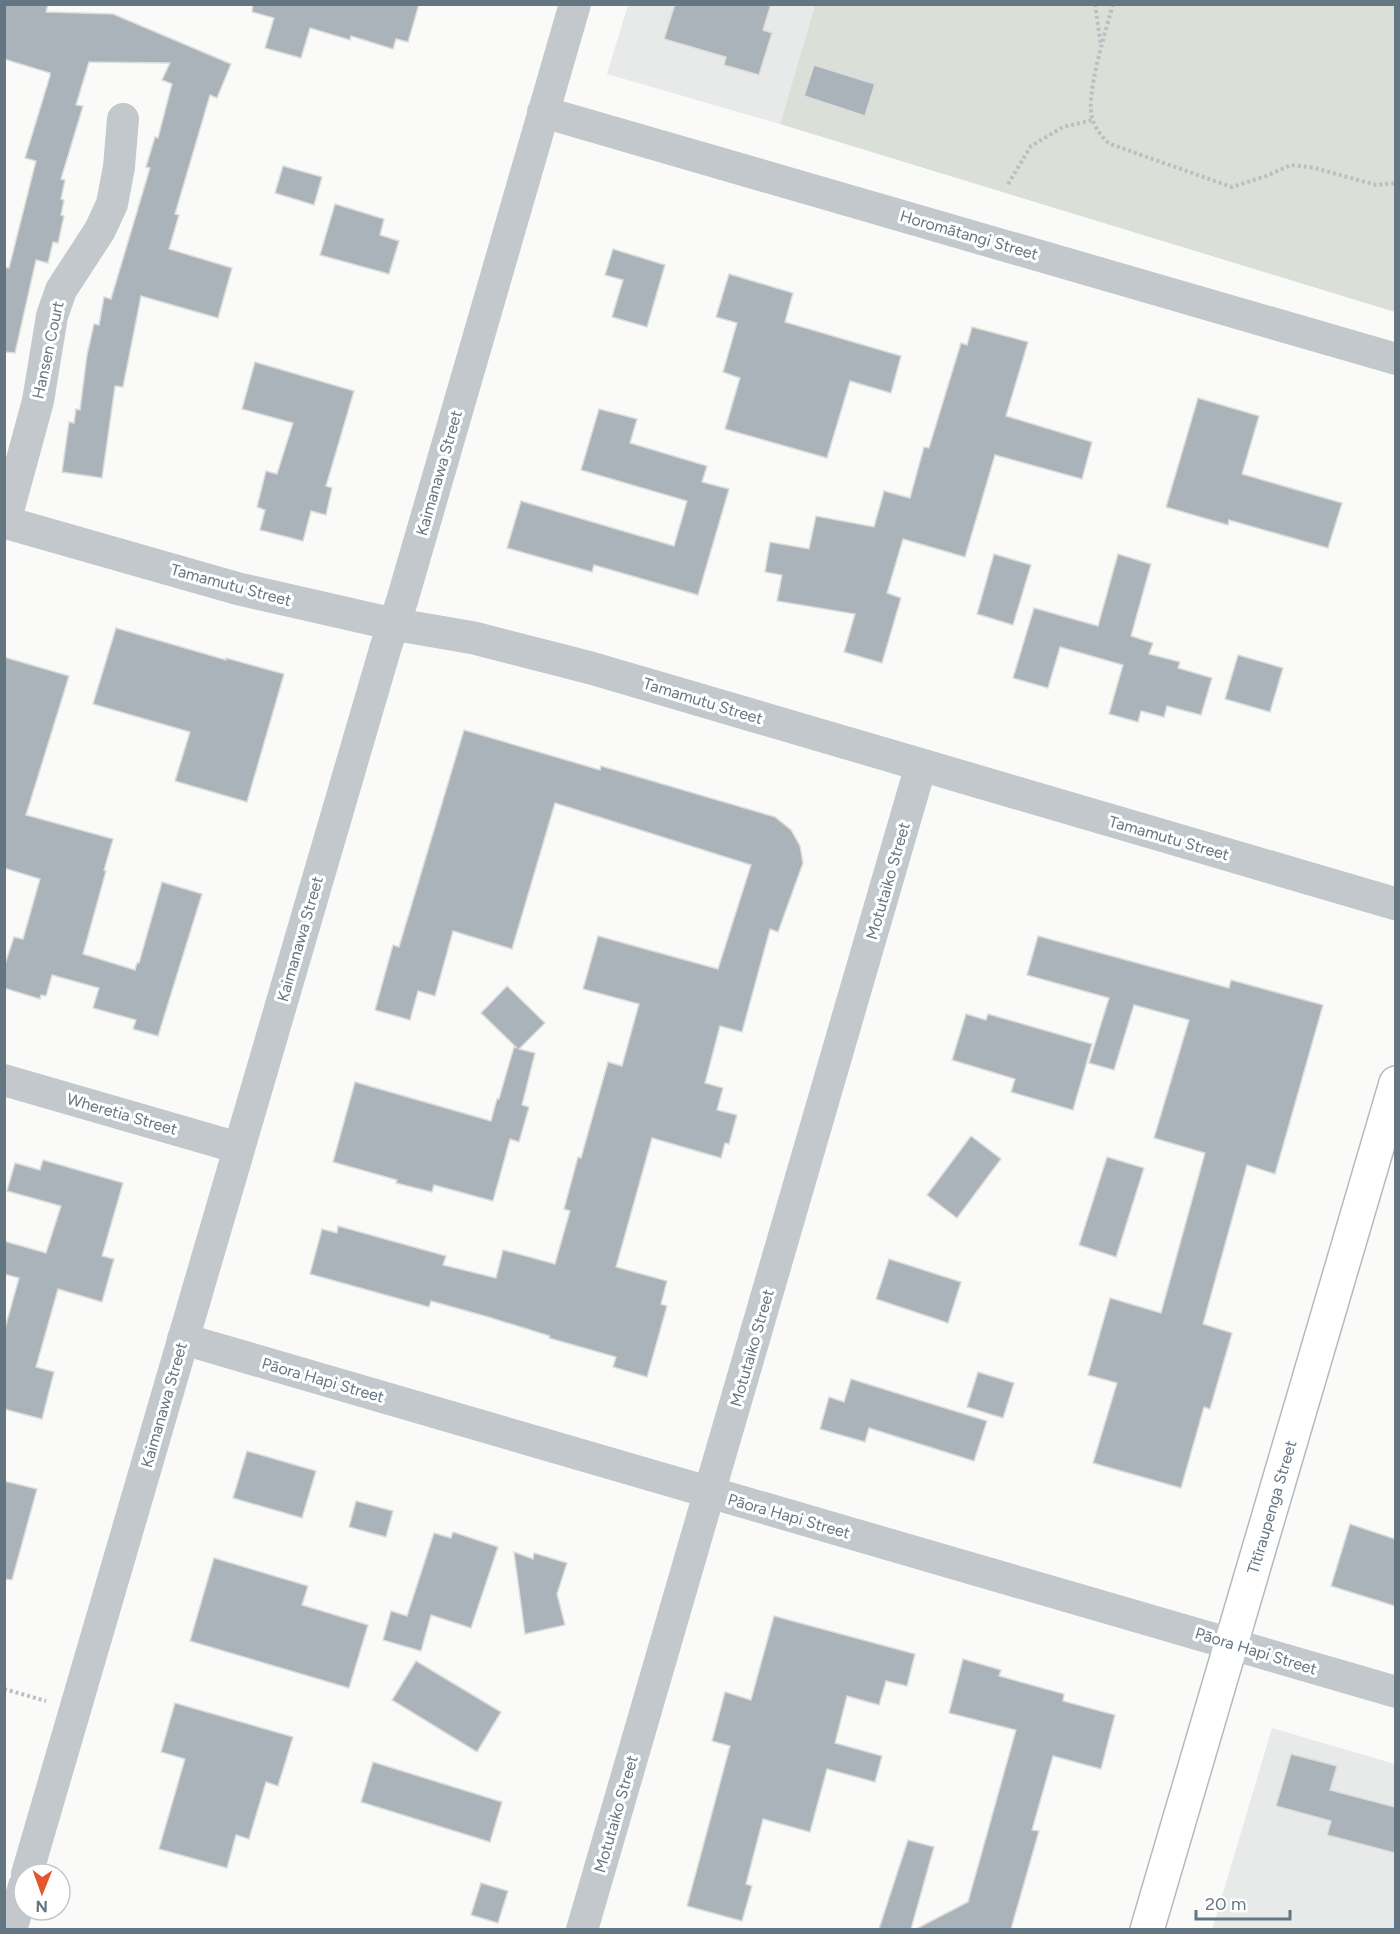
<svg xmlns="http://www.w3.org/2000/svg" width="1400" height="1934" font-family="Figtree,sans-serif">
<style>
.built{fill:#e8e9e9}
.green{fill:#dadfd7}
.building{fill:#aab3b9;stroke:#dcdcda;stroke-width:1.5}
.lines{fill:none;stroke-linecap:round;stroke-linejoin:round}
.secondary-casing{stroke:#b3babf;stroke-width:36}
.path{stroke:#bbbfc2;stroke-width:4;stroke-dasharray:3 3;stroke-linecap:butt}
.minor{stroke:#c3c8cc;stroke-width:32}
.tertiary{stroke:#c3c8cc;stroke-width:33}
.secondary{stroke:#fff;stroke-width:33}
.labels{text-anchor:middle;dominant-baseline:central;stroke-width:6;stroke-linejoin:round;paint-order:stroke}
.street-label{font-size:16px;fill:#657683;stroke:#fff}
</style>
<rect width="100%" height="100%" fill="#fafaf8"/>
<g class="built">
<path d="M 628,5 L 815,5 L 780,124 L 607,74 Z"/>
<path d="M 1272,1728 L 1395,1764 L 1395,1929 L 1212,1930 Z"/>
</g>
<path class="green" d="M 815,5 L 1395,5 L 1395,312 L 780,124 Z"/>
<g class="building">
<path d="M 4,4 L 48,4 L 46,12 L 113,14 L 231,64 L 217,98 L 210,95 L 175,214 L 179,215 L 169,249 L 232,268 L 218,318 L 141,296 L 123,387 L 115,386 L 102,478 L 62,472 L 69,422 L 74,423 L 76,409 L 80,410 L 87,355 L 94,324 L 99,325 L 104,297 L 111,299 L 150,168 L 146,167 L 155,137 L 158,138 L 172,84 L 162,80 L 170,63 L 89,62 L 76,105 L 83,106 L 61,179 L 65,180 L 61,199 L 64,200 L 61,215 L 64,216 L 58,243 L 53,242 L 48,263 L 36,260 L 15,353 L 4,352 L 4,267 L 9,268 L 36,161 L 25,158 L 50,76 L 50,73 L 4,59 Z"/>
<path d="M 253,4 L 419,4 L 408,42 L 396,39 L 393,49 L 351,36 L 350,40 L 310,28 L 301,58 L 265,48 L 274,18 L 252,12 Z"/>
<path d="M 675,4 L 771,4 L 763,30 L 772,33 L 759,75 L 724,65 L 726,57 L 664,39 Z"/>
<path d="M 814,65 L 875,84 L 865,116 L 804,96 Z"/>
<path d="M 283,166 L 322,177 L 314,205 L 275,193 Z"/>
<path d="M 335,204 L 384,219 L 380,235 L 399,241 L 389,274 L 320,255 Z"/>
<path d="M 613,249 L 665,265 L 647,327 L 612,317 L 623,280 L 605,275 Z"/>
<path d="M 729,274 L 793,293 L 785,322 L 901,356 L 891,393 L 850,381 L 827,458 L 725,429 L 740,378 L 723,372 L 737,323 L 716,317 Z"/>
<path d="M 972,327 L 1028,342 L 1006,416 L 1092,442 L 1082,479 L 995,455 L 965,557 L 903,539 L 887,593 L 901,598 L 882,663 L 844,652 L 855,614 L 777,601 L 782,575 L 765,572 L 770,542 L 809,549 L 816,516 L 874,527 L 884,491 L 910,498 L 924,447 L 929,448 L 961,343 L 967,345 Z"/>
<path d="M 255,362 L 354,391 L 326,486 L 332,488 L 326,515 L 311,511 L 303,541 L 260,530 L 265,510 L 257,507 L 266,471 L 277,474 L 293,423 L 242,409 Z"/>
<path d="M 1198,398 L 1259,416 L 1242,474 L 1342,503 L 1328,548 L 1229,520 L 1228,525 L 1166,507 Z"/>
<path d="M 599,409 L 637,419 L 630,443 L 707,466 L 702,482 L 729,489 L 698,595 L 594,565 L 592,572 L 507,548 L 521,501 L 674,546 L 687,501 L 581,470 Z"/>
<path d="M 994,554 L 1031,565 L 1013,625 L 977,614 Z"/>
<path d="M 1118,554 L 1151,564 L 1131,636 L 1153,643 L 1149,654 L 1180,662 L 1178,668 L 1212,678 L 1201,715 L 1167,706 L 1164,717 L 1141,711 L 1138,722 L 1109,714 L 1123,665 L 1060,647 L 1048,688 L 1013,678 L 1034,608 L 1098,626 Z"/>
<path d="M 116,628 L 226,660 L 226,658 L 284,674 L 247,802 L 175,781 L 190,732 L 93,704 Z"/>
<path d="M 1238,655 L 1283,668 L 1270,712 L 1225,699 Z"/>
<path d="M 4,657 L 69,676 L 26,815 L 113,839 L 104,870 L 106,871 L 83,954 L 135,970 L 137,963 L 139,963 L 162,882 L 202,894 L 158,1036 L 133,1029 L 136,1020 L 93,1008 L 99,988 L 52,975 L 46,996 L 41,995 L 40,999 L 4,988 L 4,967 L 14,937 L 23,939 L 40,879 L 4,868 Z"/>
<path d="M 464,730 L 600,770 L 601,766 L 775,817 L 791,830 L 800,846 L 803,863 L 778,932 L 770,929 L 742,1032 L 720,1026 L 705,1083 L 723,1088 L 717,1110 L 737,1115 L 729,1144 L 725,1143 L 721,1158 L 652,1138 L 616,1267 L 667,1281 L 661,1304 L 667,1306 L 647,1377 L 613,1367 L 616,1357 L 549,1338 L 550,1336 L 485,1316 L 431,1301 L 429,1307 L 310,1274 L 322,1229 L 337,1233 L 338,1226 L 446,1256 L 443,1265 L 496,1278 L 503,1250 L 555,1264 L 570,1211 L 564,1209 L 578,1157 L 581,1158 L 608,1062 L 622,1066 L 639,1004 L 583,989 L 598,936 L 718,969 L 751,865 L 555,803 L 512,949 L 453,931 L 435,996 L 418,991 L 410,1020 L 375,1010 L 393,945 L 399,947 Z"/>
<path d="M 1038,936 L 1229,988 L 1231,980 L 1323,1005 L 1275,1174 L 1247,1165 L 1203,1324 L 1232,1333 L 1210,1409 L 1204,1407 L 1181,1488 L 1093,1463 L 1117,1383 L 1088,1375 L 1110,1298 L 1161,1313 L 1205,1153 L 1154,1138 L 1189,1020 L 1134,1005 L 1114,1070 L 1089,1063 L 1109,998 L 1027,975 Z"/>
<path d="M 507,986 L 545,1023 L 519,1049 L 535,1053 L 522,1105 L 529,1107 L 519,1142 L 510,1139 L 493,1201 L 434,1185 L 432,1192 L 396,1183 L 397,1180 L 333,1162 L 355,1082 L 491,1121 L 497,1099 L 499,1099 L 514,1047 L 517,1048 L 481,1013 Z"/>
<path d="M 966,1014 L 986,1020 L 988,1014 L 1092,1044 L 1073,1110 L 1011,1092 L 1015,1079 L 952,1060 Z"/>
<path d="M 971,1136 L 1001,1159 L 957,1218 L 927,1195 Z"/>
<path d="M 1107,1157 L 1144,1168 L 1116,1257 L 1079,1245 Z"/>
<path d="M 43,1160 L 123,1183 L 102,1256 L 114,1259 L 102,1302 L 58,1289 L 36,1367 L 54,1372 L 42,1419 L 4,1409 L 4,1332 L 19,1278 L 4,1274 L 4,1241 L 46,1253 L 61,1206 L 7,1191 L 15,1163 L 40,1170 Z"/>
<path d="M 889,1259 L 961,1282 L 948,1323 L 876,1299 Z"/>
<path d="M 978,1372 L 1014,1383 L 1003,1418 L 967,1407 Z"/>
<path d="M 851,1379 L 987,1421 L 974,1461 L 869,1428 L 865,1442 L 820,1429 L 829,1397 L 844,1402 Z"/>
<path d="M 247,1451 L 316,1471 L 302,1518 L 233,1498 Z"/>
<path d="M 4,1481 L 37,1489 L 12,1580 L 4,1579 Z"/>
<path d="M 356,1501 L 393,1511 L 386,1537 L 349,1527 Z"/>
<path d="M 1350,1524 L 1395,1539 L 1395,1606 L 1331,1586 Z"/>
<path d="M 453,1532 L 498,1547 L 471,1628 L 431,1615 L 421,1651 L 383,1640 L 391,1611 L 407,1616 L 434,1533 L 451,1538 Z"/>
<path d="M 514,1552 L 533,1559 L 534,1553 L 567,1563 L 557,1594 L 565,1625 L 525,1634 Z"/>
<path d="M 214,1558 L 308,1586 L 302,1605 L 368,1625 L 349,1688 L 190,1641 Z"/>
<path d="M 774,1616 L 915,1654 L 907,1686 L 886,1681 L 879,1705 L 847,1696 L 835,1743 L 882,1756 L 875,1782 L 827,1769 L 810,1832 L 763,1819 L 746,1884 L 752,1886 L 742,1921 L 687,1906 L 730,1746 L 712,1741 L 725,1692 L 751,1700 Z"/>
<path d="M 963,1659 L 1001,1670 L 999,1676 L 1064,1694 L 1063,1701 L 1115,1715 L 1101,1769 L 1053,1756 L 1032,1830 L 1039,1831 L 1011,1929 L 916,1929 L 968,1902 L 1016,1730 L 949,1713 Z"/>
<path d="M 416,1661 L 501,1712 L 477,1752 L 392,1700 Z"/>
<path d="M 175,1703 L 293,1737 L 278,1786 L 266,1782 L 249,1839 L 236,1835 L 227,1868 L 159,1849 L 185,1759 L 161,1752 Z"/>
<path d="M 1291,1754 L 1337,1766 L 1330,1790 L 1395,1807 L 1395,1853 L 1327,1835 L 1331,1821 L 1276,1806 Z"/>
<path d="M 373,1762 L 502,1802 L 490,1842 L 361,1802 Z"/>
<path d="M 908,1840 L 934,1847 L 911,1929 L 879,1929 Z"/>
<path d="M 481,1883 L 508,1891 L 498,1923 L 471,1915 Z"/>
</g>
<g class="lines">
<g class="secondary-casing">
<g id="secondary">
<path id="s1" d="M 1147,1930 L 1396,1083"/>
</g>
</g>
<g class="path">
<path d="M 1095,4 L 1101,46"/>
<path d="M 1113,4 C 1106,31 1084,97 1093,121 C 1096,129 1103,139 1110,144 L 1232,187 L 1266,176 L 1291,165 L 1315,168 L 1376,185 L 1396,183"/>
<path d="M 1008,184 L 1031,146 L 1063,127 L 1093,120"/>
<path d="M 4,1689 L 46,1701"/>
</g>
<g class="minor">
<path d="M 543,112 L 1396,359"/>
<path d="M 5,522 L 38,401 L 52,316 L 61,290 L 100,230 L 112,204 L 119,167 L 123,119"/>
<path d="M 4,1080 L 239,1148"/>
<path d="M 183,1339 L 1396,1692"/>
<path d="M 27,1874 L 386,646 L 402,601 L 575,4"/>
<path d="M 11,1930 L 24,1886"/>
<path d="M 582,1930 L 921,765"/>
</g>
<path class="tertiary" d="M 4,522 L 239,589 L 393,624 L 474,638 L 591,668 L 1396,904"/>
<use href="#secondary" class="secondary"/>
</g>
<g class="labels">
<g class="street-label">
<text transform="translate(969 235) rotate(16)">Horomātangi Street</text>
<text transform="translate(48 350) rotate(-78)">Hansen Court</text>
<text transform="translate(439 473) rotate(-74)">Kaimanawa Street</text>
<text transform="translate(231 585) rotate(15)">Tamamutu Street</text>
<text transform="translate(703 701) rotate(17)">Tamamutu Street</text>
<text transform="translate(1169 838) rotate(16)">Tamamutu Street</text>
<text transform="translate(888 881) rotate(-74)">Motutaiko Street</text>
<text transform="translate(300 939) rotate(-74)">Kaimanawa Street</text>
<text transform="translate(122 1114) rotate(16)">Wheretia Street</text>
<text transform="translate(752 1348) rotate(-74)">Motutaiko Street</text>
<text transform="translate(323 1380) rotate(16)">Pāora Hapi Street</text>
<text transform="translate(164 1405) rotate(-74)">Kaimanawa Street</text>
<text stroke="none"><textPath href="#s1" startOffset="441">Tītīraupenga Street</textPath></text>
<text transform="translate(789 1516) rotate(16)">Pāora Hapi Street</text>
<text transform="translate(1256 1651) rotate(17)">Pāora Hapi Street</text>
<text transform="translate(616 1814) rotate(-74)">Motutaiko Street</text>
</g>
</g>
<rect width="1400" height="1934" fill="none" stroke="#657683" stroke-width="12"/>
<g transform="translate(42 1892) rotate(181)"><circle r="28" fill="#ffffff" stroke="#c1c8cd" stroke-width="1.5"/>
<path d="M0-4.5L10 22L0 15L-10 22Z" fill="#e4572e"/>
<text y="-9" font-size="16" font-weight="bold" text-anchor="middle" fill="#657683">N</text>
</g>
<path d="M1196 1910v9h94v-9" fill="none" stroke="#657683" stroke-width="3"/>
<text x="1205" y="1910" font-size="18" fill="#657683" stroke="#ffffff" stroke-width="4.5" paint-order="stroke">20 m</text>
</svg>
